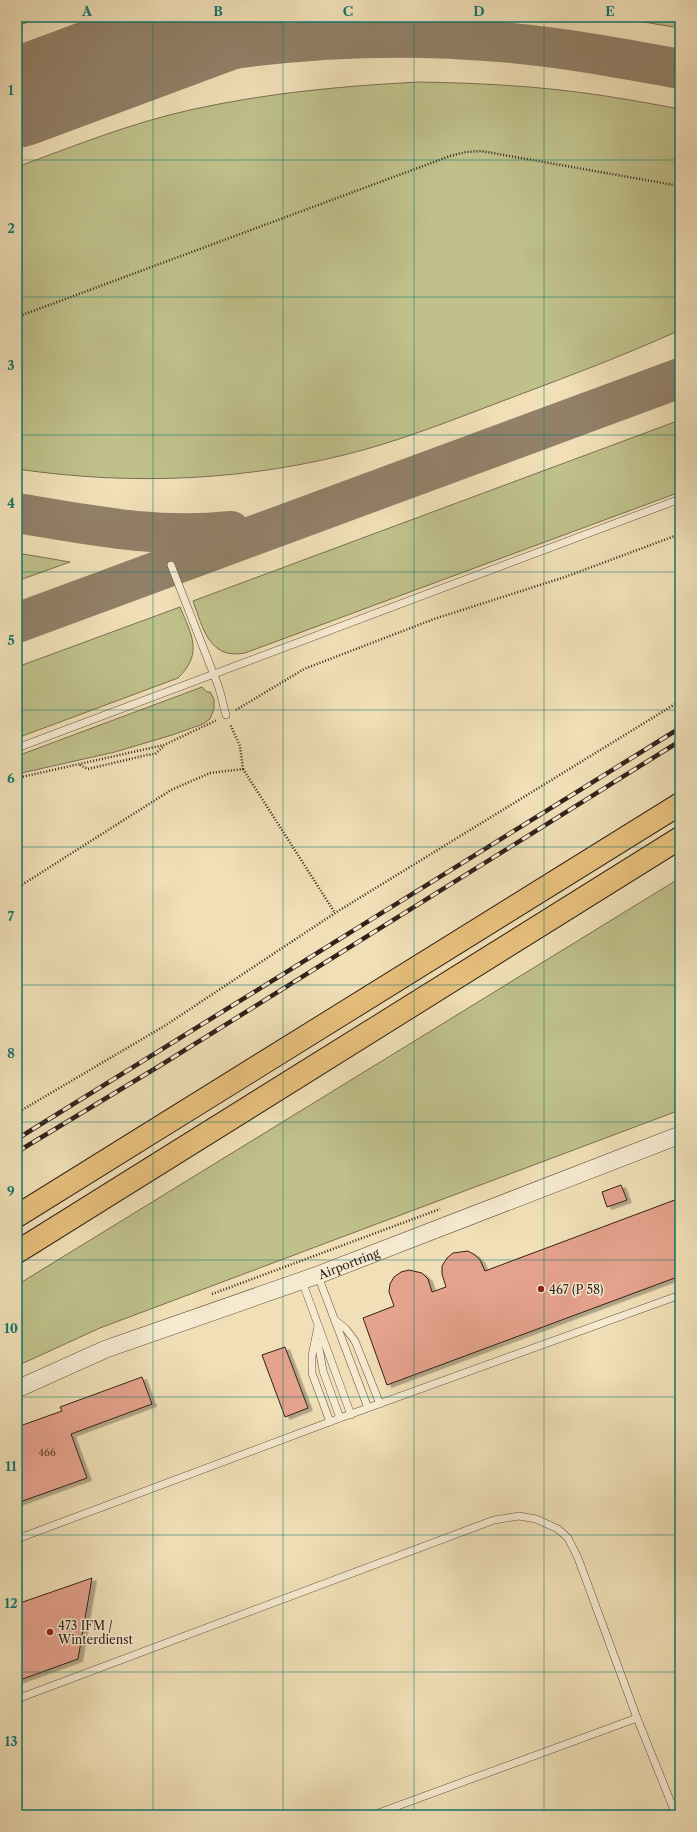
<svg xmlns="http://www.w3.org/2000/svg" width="697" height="1832" font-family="'Libre Caslon Text',serif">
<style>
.green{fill:#bfc08a;stroke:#797052}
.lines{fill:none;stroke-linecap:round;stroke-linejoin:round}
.taxiway{stroke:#928068;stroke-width:40}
.runway{stroke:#928068;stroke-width:99}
.building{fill:#e5a28d;stroke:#332119;filter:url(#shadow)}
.service-casing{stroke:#625040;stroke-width:8}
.tertiary-casing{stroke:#625040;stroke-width:18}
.motorway-casing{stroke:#332119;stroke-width:24}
.path{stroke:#332119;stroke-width:2.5;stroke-dasharray:1 2;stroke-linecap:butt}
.service{stroke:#f5ead0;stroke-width:7}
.tertiary{stroke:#f5ead0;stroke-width:17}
.motorway{stroke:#e8c07c;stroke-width:22}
.rail-casing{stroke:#332119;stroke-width:4.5}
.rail{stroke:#f5ead0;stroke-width:3;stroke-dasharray:9;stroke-linecap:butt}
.grid{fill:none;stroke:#0f766e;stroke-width:1;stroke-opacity:0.55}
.poi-dot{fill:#8f2418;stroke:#f5ead0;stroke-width:1.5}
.labels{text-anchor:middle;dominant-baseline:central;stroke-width:3;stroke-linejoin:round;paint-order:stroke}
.number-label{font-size:10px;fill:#604136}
.street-label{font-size:12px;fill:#332119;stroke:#f5ead0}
.poi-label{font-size:12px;fill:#332119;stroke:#f5ead0;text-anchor:start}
.neatline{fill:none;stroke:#0f766e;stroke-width:1.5}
.grid-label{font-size:13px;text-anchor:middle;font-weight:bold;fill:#0f766e}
</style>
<defs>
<filter id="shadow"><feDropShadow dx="4.5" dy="2.5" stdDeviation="0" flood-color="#0004"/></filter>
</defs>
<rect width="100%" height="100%" fill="#f0dfb7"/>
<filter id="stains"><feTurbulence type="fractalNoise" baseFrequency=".005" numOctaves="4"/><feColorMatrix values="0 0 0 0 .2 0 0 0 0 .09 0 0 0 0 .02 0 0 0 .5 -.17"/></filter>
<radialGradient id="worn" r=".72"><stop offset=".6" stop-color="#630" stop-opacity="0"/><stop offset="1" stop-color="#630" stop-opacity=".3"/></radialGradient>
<g class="green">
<path d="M 17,17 L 42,17 L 17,26 Z"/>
<path d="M 613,17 L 680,17 L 680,28 Z"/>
<path d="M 419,82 C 479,83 539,86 599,95 C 626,99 653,104 680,109 L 680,330 C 621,357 561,379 500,402 C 455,419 410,437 363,450 C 250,481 133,486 17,469 L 17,167 C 74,146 131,123 190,110 C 266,93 342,86 419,82 Z"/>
<path d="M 680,420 L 680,492 L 245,653 C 209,660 203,628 193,601 Z"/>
<path d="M 17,553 L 70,562 L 17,581 Z"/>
<path d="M 180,607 C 191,634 204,653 178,678 L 17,738 L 17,667 Z"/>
<path d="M 202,687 L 207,692 L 210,692 L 214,699 L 214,709 L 210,719 L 203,724 L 172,735 L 115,752 L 17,774 L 17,756 Z"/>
<path d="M 680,878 L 680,1110 L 100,1328 L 17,1366 L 17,1285 Z"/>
</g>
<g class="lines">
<g class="taxiway">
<path d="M 17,100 C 170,48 338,28 500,42 C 560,47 620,58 680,69"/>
<path d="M 17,513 C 90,525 156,539 231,531"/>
<path d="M 17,623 L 680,378"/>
</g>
<path class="runway" d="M 17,98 L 235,17"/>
</g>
<g class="building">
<path d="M 621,1185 L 627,1200 L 607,1207 L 602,1192 Z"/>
<path d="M 680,1198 L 680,1276 L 387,1385 L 363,1318 L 394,1306 L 389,1292 L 390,1284 L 394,1277 L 401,1272 L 409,1270 L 422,1273 L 428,1279 L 432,1292 L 446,1287 L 442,1274 L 442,1266 L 447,1258 L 453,1253 L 468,1251 L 475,1255 L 480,1260 L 485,1271 Z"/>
<path d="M 285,1347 L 308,1408 L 285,1417 L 262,1355 Z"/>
<path d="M 142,1377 L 152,1404 L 71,1434 L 87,1478 L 17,1503 L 17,1427 L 62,1411 L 60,1407 Z"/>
<path d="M 92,1578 L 78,1659 L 17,1681 L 17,1604 Z"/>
</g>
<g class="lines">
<g class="service-casing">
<g id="service">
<path d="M 171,565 L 219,688 L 226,715"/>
<path d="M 17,748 L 680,499"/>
<path d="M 318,1276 L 368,1408"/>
<path d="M 302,1281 L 351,1415"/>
<path d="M 335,1320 L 346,1329 L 355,1341 L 380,1404"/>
<path d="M 318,1326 L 312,1356 L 312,1373 L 330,1422"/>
<path d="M 318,1342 L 323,1371 L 340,1418"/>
<path d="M 17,1539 L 340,1418 L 680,1295"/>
<path d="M 17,1699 L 494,1520 L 519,1516 L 536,1519 L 558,1529 L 568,1538 L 578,1558 L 637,1718 L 676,1815"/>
<path d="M 373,1815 L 637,1718"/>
</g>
</g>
<g class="tertiary-casing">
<g id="tertiary">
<path id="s1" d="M 17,1389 L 106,1349 L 318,1275 L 680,1135"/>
</g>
</g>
<g class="motorway-casing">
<g id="motorway">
<path d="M 17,1216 L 680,804"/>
<path d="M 17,1252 L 680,838"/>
</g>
</g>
<g class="path">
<path d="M 17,317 L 450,156 L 466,152 L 481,151 L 680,186"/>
<path d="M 236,710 L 304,669 L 434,619 L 565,577 L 680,534"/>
<path d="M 80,765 L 88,769 L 147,755 L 155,754 L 164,746"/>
<path d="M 243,769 L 335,913"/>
<path d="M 17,778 L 164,745 L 217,720"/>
<path d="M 17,888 L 171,790 L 210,773 L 243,769 L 240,746 L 230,724"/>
<path d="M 17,1113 L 166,1025 L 335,913 L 680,701"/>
<path d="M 212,1294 L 440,1209"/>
</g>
<use href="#service" class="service"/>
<use href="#tertiary" class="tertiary"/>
<use href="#motorway" class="motorway"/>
<g class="rail-casing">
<g id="rail">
<path d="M 17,1139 L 680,728"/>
<path d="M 17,1152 L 161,1065 L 680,741"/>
</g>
</g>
<use href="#rail" class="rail"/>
</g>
<path class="grid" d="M 153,17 L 153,1815M 283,17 L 283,1815M 414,17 L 414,1815M 544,17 L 544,1815M 17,160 L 680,160M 17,297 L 680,297M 17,435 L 680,435M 17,572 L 680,572M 17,710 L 680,710M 17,847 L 680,847M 17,985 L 680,985M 17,1122 L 680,1122M 17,1260 L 680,1260M 17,1397 L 680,1397M 17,1535 L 680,1535M 17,1672 L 680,1672"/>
<g class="poi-dot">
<circle cx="541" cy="1289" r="4"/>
<circle cx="50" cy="1632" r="4"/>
</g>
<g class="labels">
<g class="number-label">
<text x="47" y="1452">466</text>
</g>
<g class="street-label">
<text stroke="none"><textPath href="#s1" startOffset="355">Airportring</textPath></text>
</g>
<g class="poi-label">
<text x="549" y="1289">467 (P 58)</text>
<text x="58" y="1625">473 IFM /<tspan x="58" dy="14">Winterdienst</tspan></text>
</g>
</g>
<rect width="697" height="1832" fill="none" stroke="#f0dfb7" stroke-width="44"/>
<rect x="22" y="22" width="653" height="1788" class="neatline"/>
<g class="grid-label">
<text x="87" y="16">A</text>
<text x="218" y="16">B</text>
<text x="348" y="16">C</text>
<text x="479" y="16">D</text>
<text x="610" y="16">E</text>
<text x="11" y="95">1</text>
<text x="11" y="233">2</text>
<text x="11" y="370">3</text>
<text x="11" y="508">4</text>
<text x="11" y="645">5</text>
<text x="11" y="783">6</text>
<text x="11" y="921">7</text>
<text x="11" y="1058">8</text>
<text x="11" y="1196">9</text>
<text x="11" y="1333">10</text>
<text x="11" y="1471">11</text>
<text x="11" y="1608">12</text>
<text x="11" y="1746">13</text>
</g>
<rect width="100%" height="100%" filter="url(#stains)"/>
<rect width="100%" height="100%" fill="url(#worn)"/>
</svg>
